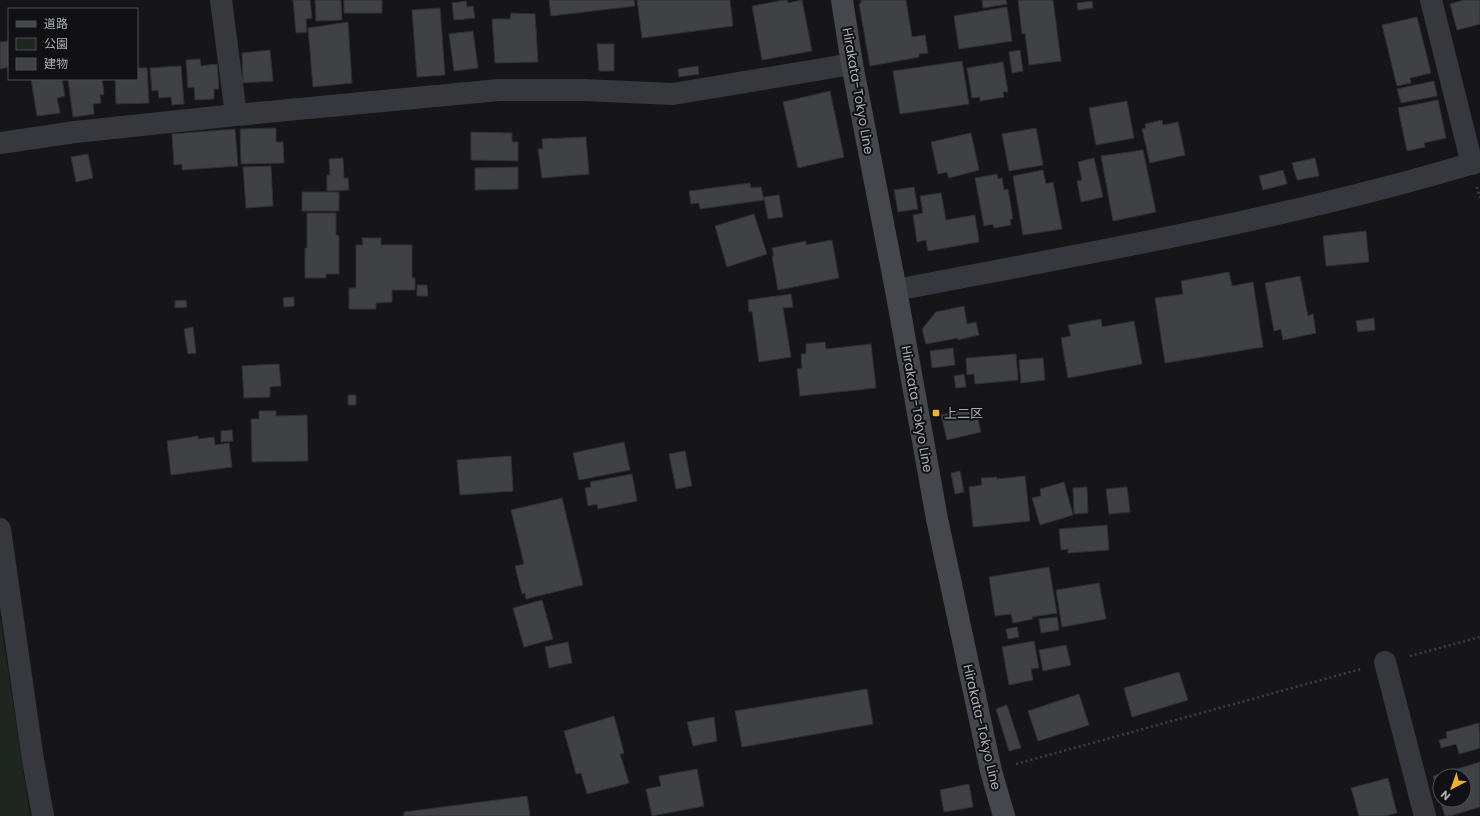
<svg xmlns="http://www.w3.org/2000/svg" width="1480" height="816" font-family="Poppins,'Noto Sans JP',sans-serif">
<style>
.green{fill:#1e261f}
.building{fill:#404145;stroke:#303034}
.lines{fill:none;stroke-linecap:round;stroke-linejoin:round}
.path{stroke:#3d3f44;stroke-width:2.5;stroke-dasharray:2 3;stroke-linecap:butt}
.minor{stroke:#37383d;stroke-width:22}
.tertiary{stroke:#37383d;stroke-width:22}
.secondary{stroke:#45474d;stroke-width:22}
.poi-dot{fill:#f2b134;stroke:#111113;stroke-width:1.5}
.labels{text-anchor:middle;dominant-baseline:central;stroke-width:4;stroke-linejoin:round;paint-order:stroke}
.street-label{font-size:13px;fill:#a8adb8;stroke:#111113}
.poi-label{font-size:13px;fill:#a8adb8;stroke:#111113;text-anchor:start}
</style>
<rect width="100%" height="100%" fill="#161618"/>
<path class="green" d="M 0,616 L 30,816 L 0,816 Z"/>
<g class="building">
<path d="M 293,0 L 310,0 L 312,18 L 306,19 L 307,32 L 296,33 Z"/>
<path d="M 315,0 L 341,0 L 342,20 L 316,21 Z"/>
<rect x="344" y="0" width="38" height="13"/>
<path d="M 549,0 L 634,0 L 635,6 L 551,16 Z"/>
<path d="M 637,0 L 730,0 L 733,26 L 642,38 Z"/>
<path d="M 784,0 L 787,0 L 788,3 L 802,0 L 812,51 L 762,60 L 752,6 Z"/>
<path d="M 861,0 L 906,0 L 912,37 L 925,35 L 928,53 L 919,54 L 919,57 L 870,66 L 859,4 L 861,3 Z"/>
<path d="M 982,0 L 1006,0 L 1007,4 L 983,8 Z"/>
<path d="M 1018,0 L 1053,0 L 1061,61 L 1029,65 L 1025,33 L 1022,34 Z"/>
<path d="M 1464,0 L 1480,0 L 1480,24 L 1457,30 L 1450,4 Z"/>
<path d="M 466,1 L 467,7 L 473,6 L 475,18 L 454,20 L 452,3 Z"/>
<path d="M 1092,1 L 1093,8 L 1078,10 L 1077,3 Z"/>
<path d="M 1007,7 L 1012,41 L 959,49 L 954,16 Z"/>
<path d="M 440,8 L 445,75 L 417,77 L 412,10 Z"/>
<path d="M 511,13 L 535,14 L 538,62 L 495,63 L 492,19 L 510,19 Z"/>
<path d="M 1417,17 L 1431,73 L 1410,78 L 1411,83 L 1397,86 L 1382,25 Z"/>
<path d="M 348,22 L 352,83 L 313,87 L 308,28 Z"/>
<path d="M 473,31 L 478,68 L 454,71 L 449,34 Z"/>
<path d="M 9,41 L 9,67 L 0,69 L 0,42 Z"/>
<path d="M 597,44 L 614,44 L 614,71 L 599,71 Z"/>
<path d="M 270,50 L 273,81 L 243,83 L 242,53 Z"/>
<path d="M 1020,50 L 1023,71 L 1012,73 L 1009,52 Z"/>
<path d="M 200,59 L 201,66 L 217,64 L 219,89 L 214,89 L 214,99 L 195,100 L 194,87 L 188,88 L 186,60 Z"/>
<path d="M 962,61 L 969,104 L 900,114 L 893,71 Z"/>
<path d="M 1003,62 L 1008,92 L 1003,92 L 1004,97 L 980,101 L 980,97 L 972,98 L 967,68 Z"/>
<path d="M 181,66 L 184,104 L 172,105 L 171,97 L 159,98 L 158,90 L 152,91 L 150,68 Z"/>
<path d="M 698,66 L 699,74 L 679,77 L 678,69 Z"/>
<path d="M 137,68 L 147,68 L 149,103 L 116,104 L 115,79 L 137,79 Z"/>
<path d="M 31,79 L 62,79 L 65,96 L 57,98 L 60,113 L 37,116 Z"/>
<path d="M 68,79 L 102,79 L 104,94 L 100,95 L 101,103 L 93,104 L 94,114 L 73,117 Z"/>
<path d="M 1434,81 L 1437,96 L 1401,103 L 1397,89 Z"/>
<path d="M 830,91 L 844,157 L 798,168 L 783,102 Z"/>
<path d="M 1438,100 L 1446,138 L 1424,143 L 1425,147 L 1407,151 L 1398,108 Z"/>
<path d="M 1127,101 L 1134,138 L 1096,145 L 1089,108 Z"/>
<path d="M 1162,120 L 1163,125 L 1178,122 L 1185,155 L 1150,163 L 1142,129 L 1146,128 L 1145,124 Z"/>
<path d="M 276,128 L 276,142 L 283,142 L 284,163 L 241,164 L 240,129 Z"/>
<path d="M 1036,128 L 1043,165 L 1009,171 L 1002,134 Z"/>
<path d="M 235,129 L 238,166 L 182,170 L 182,164 L 174,165 L 172,134 Z"/>
<path d="M 471,132 L 512,133 L 512,142 L 518,142 L 518,161 L 471,160 Z"/>
<path d="M 971,133 L 979,170 L 949,178 L 947,172 L 938,174 L 931,142 Z"/>
<path d="M 586,137 L 589,174 L 542,178 L 538,149 L 543,149 L 542,139 Z"/>
<path d="M 1143,150 L 1156,212 L 1113,221 L 1101,156 Z"/>
<path d="M 88,154 L 93,178 L 76,182 L 71,157 Z"/>
<path d="M 343,158 L 344,178 L 348,178 L 349,190 L 327,191 L 327,175 L 330,175 L 329,159 Z"/>
<path d="M 1094,158 L 1103,197 L 1081,202 L 1077,181 L 1082,180 L 1078,162 Z"/>
<path d="M 1315,158 L 1319,176 L 1297,180 L 1292,163 Z"/>
<path d="M 271,166 L 273,206 L 246,208 L 243,167 Z"/>
<path d="M 518,167 L 518,189 L 475,190 L 475,168 Z"/>
<path d="M 1043,170 L 1046,184 L 1053,182 L 1062,229 L 1023,235 L 1013,176 Z"/>
<path d="M 1283,170 L 1287,184 L 1263,190 L 1259,176 Z"/>
<path d="M 997,174 L 998,179 L 1002,178 L 1004,190 L 1008,189 L 1013,219 L 1010,219 L 1011,225 L 994,228 L 993,224 L 984,226 L 975,178 Z"/>
<path d="M 750,183 L 751,188 L 761,187 L 764,200 L 700,209 L 699,203 L 691,204 L 689,191 Z"/>
<path d="M 914,187 L 918,209 L 898,212 L 894,190 Z"/>
<rect x="302" y="192" width="37" height="19"/>
<path d="M 941,193 L 946,220 L 975,215 L 979,242 L 928,251 L 926,240 L 917,242 L 913,215 L 923,213 L 920,196 Z"/>
<path d="M 779,195 L 783,217 L 768,219 L 764,197 Z"/>
<path d="M 307,213 L 336,213 L 336,235 L 339,236 L 339,274 L 326,274 L 326,278 L 305,278 L 305,248 L 307,248 Z"/>
<path d="M 754,214 L 767,254 L 727,267 L 715,226 Z"/>
<path d="M 1366,231 L 1369,262 L 1326,266 L 1323,236 Z"/>
<path d="M 362,238 L 381,238 L 381,245 L 412,245 L 412,278 L 415,278 L 415,290 L 392,290 L 392,302 L 376,303 L 376,309 L 349,309 L 349,288 L 356,288 L 356,245 L 363,245 Z"/>
<path d="M 832,240 L 839,278 L 778,290 L 772,256 L 774,256 L 772,248 L 806,241 L 806,245 Z"/>
<path d="M 1229,272 L 1232,286 L 1253,282 L 1263,347 L 1165,363 L 1155,298 L 1183,294 L 1181,281 Z"/>
<path d="M 1300,276 L 1308,316 L 1313,314 L 1316,333 L 1283,340 L 1281,329 L 1274,331 L 1265,283 Z"/>
<path d="M 417,285 L 427,285 L 428,296 L 417,296 Z"/>
<path d="M 791,294 L 793,307 L 783,308 L 791,357 L 759,362 L 752,311 L 749,312 L 748,300 Z"/>
<path d="M 294,297 L 294,306 L 284,307 L 283,298 Z"/>
<path d="M 186,300 L 187,307 L 175,308 L 175,301 Z"/>
<path d="M 964,306 L 967,324 L 976,322 L 979,335 L 958,340 L 958,338 L 926,344 L 922,329 L 936,312 Z"/>
<path d="M 1374,318 L 1375,330 L 1358,332 L 1356,321 Z"/>
<path d="M 1101,319 L 1102,327 L 1134,321 L 1142,364 L 1068,378 L 1061,338 L 1071,336 L 1068,325 Z"/>
<path d="M 193,327 L 196,353 L 188,354 L 184,329 Z"/>
<path d="M 825,342 L 826,349 L 871,344 L 876,388 L 800,396 L 797,369 L 802,368 L 801,354 L 806,354 L 806,344 Z"/>
<path d="M 953,348 L 955,365 L 932,368 L 930,351 Z"/>
<path d="M 1016,354 L 1018,380 L 975,384 L 974,374 L 967,375 L 966,358 Z"/>
<path d="M 1043,358 L 1045,380 L 1021,383 L 1019,360 Z"/>
<path d="M 279,364 L 281,386 L 270,387 L 270,397 L 244,398 L 242,366 Z"/>
<path d="M 964,374 L 966,387 L 956,388 L 954,376 Z"/>
<rect x="348" y="395" width="8" height="10"/>
<path d="M 975,407 L 981,432 L 947,440 L 941,415 Z"/>
<path d="M 259,411 L 276,411 L 276,416 L 307,415 L 308,461 L 252,462 L 251,419 L 259,419 Z"/>
<path d="M 232,430 L 233,441 L 221,442 L 221,431 Z"/>
<path d="M 198,436 L 198,439 L 214,437 L 215,445 L 229,443 L 232,467 L 171,475 L 167,441 Z"/>
<path d="M 624,442 L 630,470 L 579,480 L 573,453 Z"/>
<path d="M 685,451 L 692,486 L 676,489 L 669,454 Z"/>
<path d="M 511,456 L 513,491 L 460,495 L 457,460 Z"/>
<path d="M 960,471 L 964,492 L 955,494 L 951,473 Z"/>
<path d="M 632,474 L 637,501 L 598,509 L 597,504 L 588,506 L 585,488 L 591,487 L 590,482 Z"/>
<path d="M 1025,476 L 1030,521 L 973,527 L 969,487 L 982,485 L 981,478 L 997,477 L 997,479 Z"/>
<path d="M 1064,482 L 1073,515 L 1040,525 L 1032,498 L 1041,496 L 1040,489 Z"/>
<path d="M 1087,487 L 1088,513 L 1074,514 L 1073,488 Z"/>
<path d="M 1127,487 L 1130,512 L 1109,514 L 1106,489 Z"/>
<path d="M 562,498 L 583,585 L 526,599 L 525,593 L 522,594 L 515,566 L 524,564 L 511,510 Z"/>
<path d="M 1107,525 L 1109,550 L 1068,553 L 1068,549 L 1061,550 L 1059,529 Z"/>
<path d="M 1049,567 L 1057,613 L 1032,617 L 1033,619 L 1013,623 L 1011,614 L 995,616 L 989,577 Z"/>
<path d="M 1099,583 L 1106,619 L 1062,627 L 1056,590 Z"/>
<path d="M 542,600 L 553,639 L 524,647 L 513,608 Z"/>
<path d="M 1057,617 L 1059,630 L 1041,633 L 1039,619 Z"/>
<path d="M 1017,627 L 1019,637 L 1008,639 L 1006,629 Z"/>
<path d="M 1034,641 L 1039,668 L 1031,669 L 1033,680 L 1009,685 L 1002,647 Z"/>
<path d="M 568,642 L 572,663 L 549,668 L 545,647 Z"/>
<path d="M 1066,645 L 1071,665 L 1043,671 L 1039,650 Z"/>
<path d="M 1179,672 L 1188,700 L 1132,717 L 1124,688 Z"/>
<path d="M 867,689 L 873,724 L 742,747 L 735,711 Z"/>
<path d="M 1079,694 L 1089,725 L 1038,741 L 1028,711 Z"/>
<path d="M 1007,705 L 1021,748 L 1009,751 L 996,709 Z"/>
<path d="M 614,716 L 624,753 L 620,754 L 629,783 L 587,794 L 581,773 L 576,774 L 564,731 Z"/>
<path d="M 714,717 L 717,741 L 693,746 L 687,722 Z"/>
<path d="M 1479,723 L 1480,748 L 1459,754 L 1456,744 L 1441,748 L 1439,740 L 1447,738 L 1446,732 Z"/>
<path d="M 1480,762 L 1480,807 L 1450,816 L 1445,816 L 1440,800 L 1464,800 L 1464,776 L 1440,776 L 1440,799 L 1433,776 Z"/>
<path d="M 697,769 L 704,806 L 652,816 L 646,789 L 661,786 L 659,776 Z"/>
<path d="M 1388,778 L 1397,813 L 1385,816 L 1359,816 L 1351,788 Z"/>
<path d="M 969,784 L 973,807 L 944,812 L 940,790 Z"/>
<path d="M 527,796 L 530,816 L 404,816 L 404,812 Z"/>
</g>
<g class="lines">
<g class="path">
<path d="M 1477,187 L 1480,198"/>
<path d="M 1410,656 L 1480,637"/>
<path d="M 1016,764 L 1361,669"/>
</g>
<g class="minor">
<path d="M 221,0 L 236,115"/>
<path d="M 1431,0 L 1472,164"/>
<path d="M 0,143 L 75,132 L 236,115 L 499,90 L 583,90 L 673,94 L 852,64"/>
<path d="M 0,529 L 33,760 L 43,816"/>
<path d="M 1385,662 L 1425,816"/>
</g>
<path class="tertiary" d="M 896,290 C 1092,252 1288,219 1480,161"/>
<path class="secondary" d="M 842,0 L 852,64 L 896,290 L 937,519 L 991,771 L 1004,816"/>
</g>
<rect class="poi-dot" x="932" y="409" width="8" height="8" rx="2"/>
<g class="labels">
<g class="street-label">
<text transform="translate(858 91) rotate(80)">Hirakata-Tokyo Line</text>
<text transform="translate(917 409) rotate(80)">Hirakata-Tokyo Line</text>
<text transform="translate(982 727) rotate(77)">Hirakata-Tokyo Line</text>
</g>
<g class="poi-label">
<text x="944" y="413">上二区</text>
</g>
</g>
<rect x="8" y="8" width="130" height="72" fill="#111113" stroke="#4d4f55"/>
<rect x="16" y="21" width="20" height="6" fill="#45474d" stroke="#4d4f55"/>
<text x="44" y="28" font-size="12" fill="#a8adb8">道路</text>
<rect x="16" y="38" width="20" height="12" fill="#1e261f" stroke="#4d4f55"/>
<text x="44" y="48" font-size="12" fill="#a8adb8">公園</text>
<rect x="16" y="58" width="20" height="12" fill="#404145" stroke="#4d4f55"/>
<text x="44" y="68" font-size="12" fill="#a8adb8">建物</text>
<g transform="translate(1452 788) rotate(221)"><circle r="19" fill="#111113" stroke="#4d4f55"/>
<path d="M0-3L7 15L0 10L-7 15Z" fill="#f2b134"/>
<text y="-6" font-size="11" font-weight="bold" text-anchor="middle" fill="#a8adb8">N</text>
</g>
</svg>
